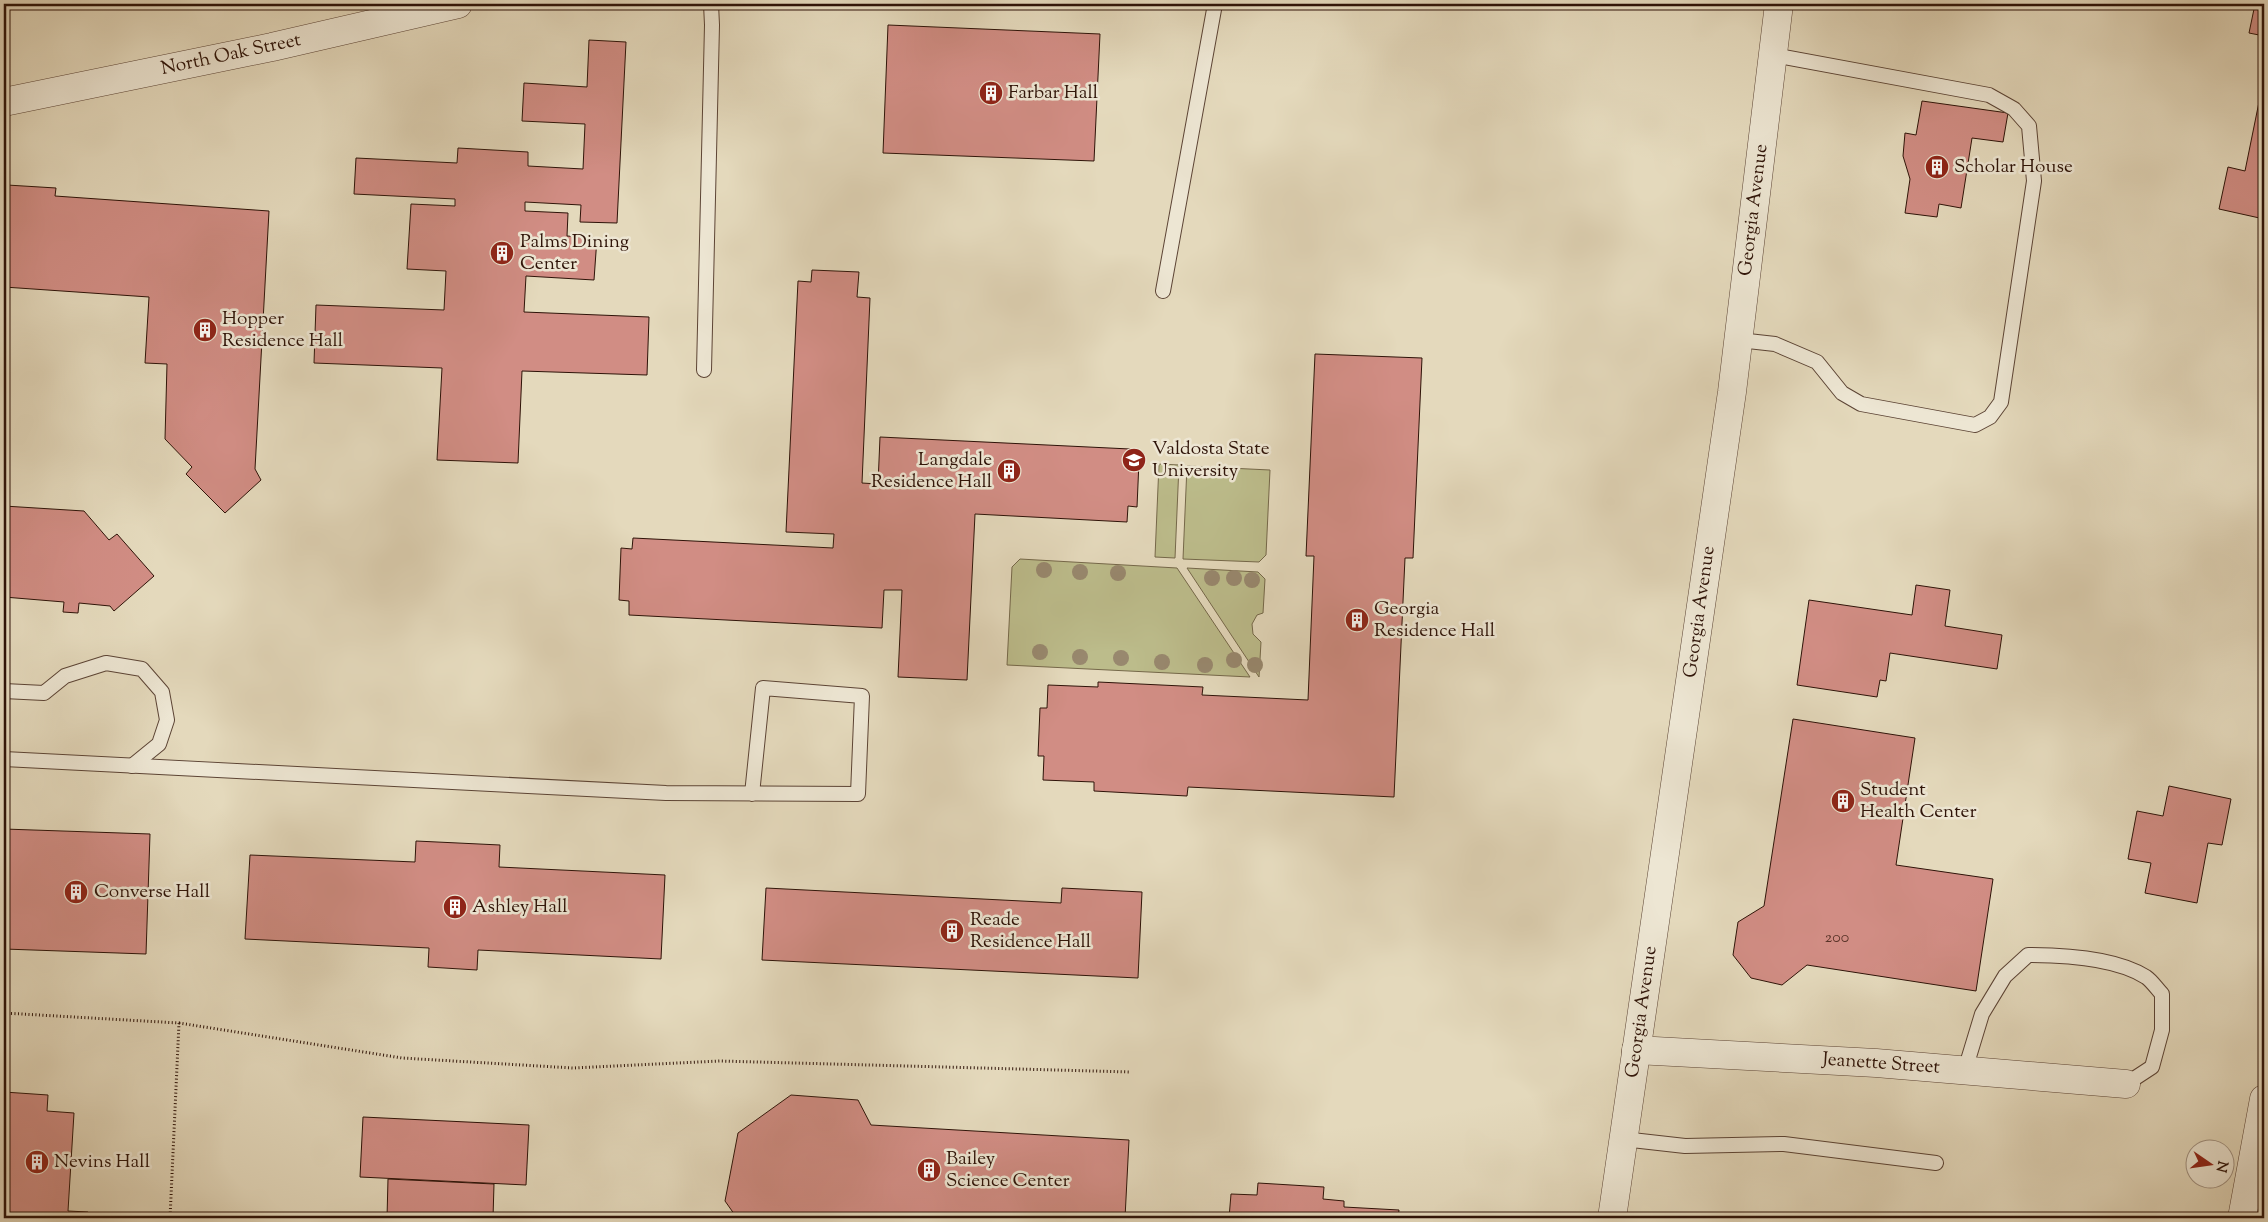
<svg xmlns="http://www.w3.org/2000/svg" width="2268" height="1222" font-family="'Sorts Mill Goudy',serif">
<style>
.green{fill:#bcbc8b;stroke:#75684a}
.building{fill:#d18d84;stroke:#2e1308}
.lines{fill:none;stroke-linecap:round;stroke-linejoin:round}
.service-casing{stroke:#5c4435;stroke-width:16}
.minor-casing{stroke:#5c4435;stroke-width:29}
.tertiary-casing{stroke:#5c4435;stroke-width:29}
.path{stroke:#2e1308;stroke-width:3;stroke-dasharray:1 2.5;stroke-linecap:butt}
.service{stroke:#ede6d3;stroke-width:14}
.minor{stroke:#ede6d3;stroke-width:28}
.tertiary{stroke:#ede6d3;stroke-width:28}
.tree{fill:#98886e}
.labels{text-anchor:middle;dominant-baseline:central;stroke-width:5;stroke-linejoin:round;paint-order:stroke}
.number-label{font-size:16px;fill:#573227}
.street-label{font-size:19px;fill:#2e1308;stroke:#ede6d3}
.poi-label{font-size:19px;fill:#2e1308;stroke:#ede6d3;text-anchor:start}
</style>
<rect width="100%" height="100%" fill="#e4d9bc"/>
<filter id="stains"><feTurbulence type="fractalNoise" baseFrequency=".004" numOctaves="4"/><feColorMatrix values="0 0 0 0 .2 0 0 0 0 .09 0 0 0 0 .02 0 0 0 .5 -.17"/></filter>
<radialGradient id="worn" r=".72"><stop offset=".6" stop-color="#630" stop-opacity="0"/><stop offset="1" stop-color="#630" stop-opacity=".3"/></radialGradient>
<g class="green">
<path d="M 1159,464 L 1179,465 L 1175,558 L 1155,557 Z"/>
<path d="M 1187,466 L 1270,470 L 1266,555 L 1259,562 L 1183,559 Z"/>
<path d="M 1020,559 L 1177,568 L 1250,677 L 1007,665 L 1012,567 Z"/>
<path d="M 1187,568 L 1258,572 L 1265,579 L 1263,613 L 1257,615 L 1252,624 L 1253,634 L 1261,642 L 1259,677 Z"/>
</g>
<g class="building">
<path d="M 2254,9 L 2264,11 L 2264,36 L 2249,33 Z"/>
<path d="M 888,25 L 1100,34 L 1094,161 L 883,153 Z"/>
<path d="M 589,40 L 626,42 L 617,223 L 580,222 L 581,205 L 525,202 L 525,211 L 568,213 L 567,236 L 597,238 L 594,280 L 526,276 L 524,312 L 649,317 L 647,375 L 522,371 L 518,463 L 437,460 L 442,368 L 314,363 L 316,305 L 444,310 L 446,271 L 407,269 L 411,204 L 455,206 L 455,199 L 354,194 L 356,158 L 457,163 L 458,148 L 528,152 L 528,166 L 583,169 L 585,124 L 522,121 L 524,83 L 587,87 Z"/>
<path d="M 1922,101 L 2008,113 L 2003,142 L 1972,138 L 1961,208 L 1939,204 L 1937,217 L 1905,213 L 1910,179 L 1903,156 L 1905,133 L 1916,135 Z"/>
<path d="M 2259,102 L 2264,103 L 2264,219 L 2219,209 L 2228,167 L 2245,171 Z"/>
<path d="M 7,185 L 56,188 L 55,196 L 269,211 L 255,469 L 261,480 L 225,513 L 186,474 L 192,467 L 165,439 L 167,364 L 145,363 L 149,297 L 4,287 L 4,197 L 6,197 Z"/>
<path d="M 812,270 L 859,272 L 857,297 L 870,298 L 862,483 L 878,484 L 880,437 L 1130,449 L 1130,460 L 1139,461 L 1137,507 L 1128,506 L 1127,522 L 975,514 L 967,680 L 898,677 L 902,590 L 884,590 L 882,628 L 629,615 L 629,601 L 619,600 L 621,548 L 632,549 L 633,538 L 833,548 L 834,534 L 786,532 L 798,281 L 811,282 Z"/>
<path d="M 1315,354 L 1422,358 L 1413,558 L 1405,558 L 1394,797 L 1188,787 L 1187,796 L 1094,791 L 1094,782 L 1043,780 L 1044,756 L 1038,756 L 1040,708 L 1047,708 L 1048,685 L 1098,687 L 1098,682 L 1203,687 L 1202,695 L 1308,700 L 1314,556 L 1306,556 Z"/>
<path d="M 4,506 L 84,511 L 109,540 L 117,534 L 154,576 L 114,611 L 110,606 L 79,603 L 78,613 L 63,612 L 64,602 L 4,597 Z"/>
<path d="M 1916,585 L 1950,590 L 1945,626 L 2002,635 L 1997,669 L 1890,653 L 1886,681 L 1880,680 L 1877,697 L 1797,685 L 1809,600 L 1912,615 Z"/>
<path d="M 1793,719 L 1915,738 L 1896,865 L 1993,879 L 1976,991 L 1807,965 L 1782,985 L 1751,978 L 1733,955 L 1738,922 L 1764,906 Z"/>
<path d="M 2169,786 L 2231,799 L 2222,845 L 2208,843 L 2197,903 L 2145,893 L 2151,863 L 2128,859 L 2137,811 L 2163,816 Z"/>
<path d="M 4,829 L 150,834 L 146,954 L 4,949 Z"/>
<path d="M 416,841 L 500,845 L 499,867 L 665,875 L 661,959 L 478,950 L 477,970 L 428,967 L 429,948 L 245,939 L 250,855 L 415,862 Z"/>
<path d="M 766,888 L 1061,903 L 1062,888 L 1142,892 L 1138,978 L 762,960 Z"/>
<path d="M 4,1092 L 48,1095 L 47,1111 L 74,1113 L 68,1211 L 88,1212 L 87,1218 L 4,1218 Z"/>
<path d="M 791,1095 L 858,1100 L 871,1125 L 1129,1140 L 1125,1218 L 737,1218 L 725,1201 L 738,1133 Z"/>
<path d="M 363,1117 L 529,1125 L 526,1185 L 360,1177 Z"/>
<path d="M 388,1179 L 494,1184 L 493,1218 L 387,1218 Z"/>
<path d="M 1258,1183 L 1324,1187 L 1323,1199 L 1344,1201 L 1344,1207 L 1399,1210 L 1398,1218 L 1229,1218 L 1231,1194 L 1257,1195 Z"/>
</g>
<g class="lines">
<g class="service-casing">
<g id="service">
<path d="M 1163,291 L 1215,4"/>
<path d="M 1739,340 L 1775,344 L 1817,362 L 1842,393 L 1861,404 L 1975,425 L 1990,417 L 2001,402 L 2034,181 L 2029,126 L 2014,109 L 1989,95 L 1773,55"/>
<path d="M 704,370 L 712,25 L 711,4"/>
<path d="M 4,691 L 44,693 L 65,676 L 106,663 L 142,669 L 162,692 L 167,720 L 159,744 L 132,766"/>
<path d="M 4,759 L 666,793 L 858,794 L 862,696 L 763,688 L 752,794"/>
<path d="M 1965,1070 L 1982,1014 L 2005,976 L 2028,955 C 2062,955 2116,958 2146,977 C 2152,981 2157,989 2162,994 L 2162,1030 L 2152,1067 L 2126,1084"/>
<path d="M 1623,1139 L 1685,1146 L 1784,1144 L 1936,1163"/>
</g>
</g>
<g class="minor-casing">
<g id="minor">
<path d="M 1636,1050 L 1876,1063 L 2126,1084"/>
<path d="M 1612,1218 L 1732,392 L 1779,4"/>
</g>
</g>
<g class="tertiary-casing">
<g id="tertiary">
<path d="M 4,102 L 272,47 L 458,4"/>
<path d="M 2242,1218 L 2264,1099"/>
</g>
</g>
<g class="path">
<path d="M 4,1013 L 179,1023 L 170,1218"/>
<path d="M 179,1023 L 402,1058 L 573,1068 L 720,1061 L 1131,1072"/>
</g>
<use href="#service" class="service"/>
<use href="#minor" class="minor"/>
<use href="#tertiary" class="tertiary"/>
</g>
<g class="tree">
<circle cx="1044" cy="570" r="8"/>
<circle cx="1080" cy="572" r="8"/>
<circle cx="1118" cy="573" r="8"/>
<circle cx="1212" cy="578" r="8"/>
<circle cx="1234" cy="578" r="8"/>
<circle cx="1252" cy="580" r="8"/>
<circle cx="1040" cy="652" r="8"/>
<circle cx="1080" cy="657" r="8"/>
<circle cx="1121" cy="658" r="8"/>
<circle cx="1234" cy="660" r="8"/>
<circle cx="1162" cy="662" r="8"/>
<circle cx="1205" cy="665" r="8"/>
<circle cx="1255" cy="665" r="8"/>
</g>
<defs>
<g id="building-disc" transform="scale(1.25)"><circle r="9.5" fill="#8f2418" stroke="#ede6d3"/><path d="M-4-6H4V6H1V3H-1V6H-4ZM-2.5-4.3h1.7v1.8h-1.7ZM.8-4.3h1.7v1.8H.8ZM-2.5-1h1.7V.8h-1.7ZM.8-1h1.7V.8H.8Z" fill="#fff"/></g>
<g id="university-disc" transform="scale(1.25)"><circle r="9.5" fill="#8f2418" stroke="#ede6d3"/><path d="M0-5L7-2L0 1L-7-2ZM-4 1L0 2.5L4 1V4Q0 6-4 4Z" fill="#fff"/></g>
</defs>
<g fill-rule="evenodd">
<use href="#building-disc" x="991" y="93"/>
<use href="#building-disc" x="1937" y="167"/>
<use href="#building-disc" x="502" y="253"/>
<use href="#building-disc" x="205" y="330"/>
<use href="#university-disc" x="1134" y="460"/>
<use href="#building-disc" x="1009" y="471"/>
<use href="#building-disc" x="1357" y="620"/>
<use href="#building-disc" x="1843" y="801"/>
<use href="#building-disc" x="76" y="892"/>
<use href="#building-disc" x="455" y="907"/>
<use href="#building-disc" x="952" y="931"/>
<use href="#building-disc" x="37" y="1162"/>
<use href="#building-disc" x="929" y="1170"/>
</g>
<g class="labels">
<g class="number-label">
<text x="1837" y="938">200</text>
</g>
<g class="street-label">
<text transform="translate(231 55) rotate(-12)">North Oak Street</text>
<text transform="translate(1754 210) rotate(-83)">Georgia Avenue</text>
<text transform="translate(1700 612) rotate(-82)">Georgia Avenue</text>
<text transform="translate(1642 1012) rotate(-82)">Georgia Avenue</text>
<text transform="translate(1881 1064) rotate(4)">Jeanette Street</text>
</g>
<g class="poi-label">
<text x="1008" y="93">Farbar Hall</text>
<text x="1954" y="167">Scholar House</text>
<text x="520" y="242">Palms Dining<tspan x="520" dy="22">Center</tspan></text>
<text x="222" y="319">Hopper<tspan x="222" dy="22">Residence Hall</tspan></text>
<text x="1152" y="449">Valdosta State<tspan x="1152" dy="22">University</tspan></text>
<text x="992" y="460" text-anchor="end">Langdale<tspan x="992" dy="22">Residence Hall</tspan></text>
<text x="1374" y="609">Georgia<tspan x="1374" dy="22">Residence Hall</tspan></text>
<text x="1860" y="790">Student<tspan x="1860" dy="22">Health Center</tspan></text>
<text x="94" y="892">Converse Hall</text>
<text x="472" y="907">Ashley Hall</text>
<text x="970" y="920">Reade<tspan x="970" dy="22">Residence Hall</tspan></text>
<text x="946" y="1159">Bailey<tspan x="946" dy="22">Science Center</tspan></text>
<text x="54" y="1162">Nevins Hall</text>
</g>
</g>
<rect width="2268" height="1222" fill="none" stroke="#e4d9bc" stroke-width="20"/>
<rect x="5" y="5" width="2258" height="1212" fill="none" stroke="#2e1308" stroke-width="2.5"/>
<rect x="10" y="10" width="2248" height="1202" fill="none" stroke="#2e1308"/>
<g transform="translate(2210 1164) rotate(103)"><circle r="24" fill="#ede6d3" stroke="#a19282"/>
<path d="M0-4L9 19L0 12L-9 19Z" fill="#8f2418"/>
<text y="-8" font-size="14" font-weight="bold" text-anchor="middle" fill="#2e1308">N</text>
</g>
<rect width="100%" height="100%" filter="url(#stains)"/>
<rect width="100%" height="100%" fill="url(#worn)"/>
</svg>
